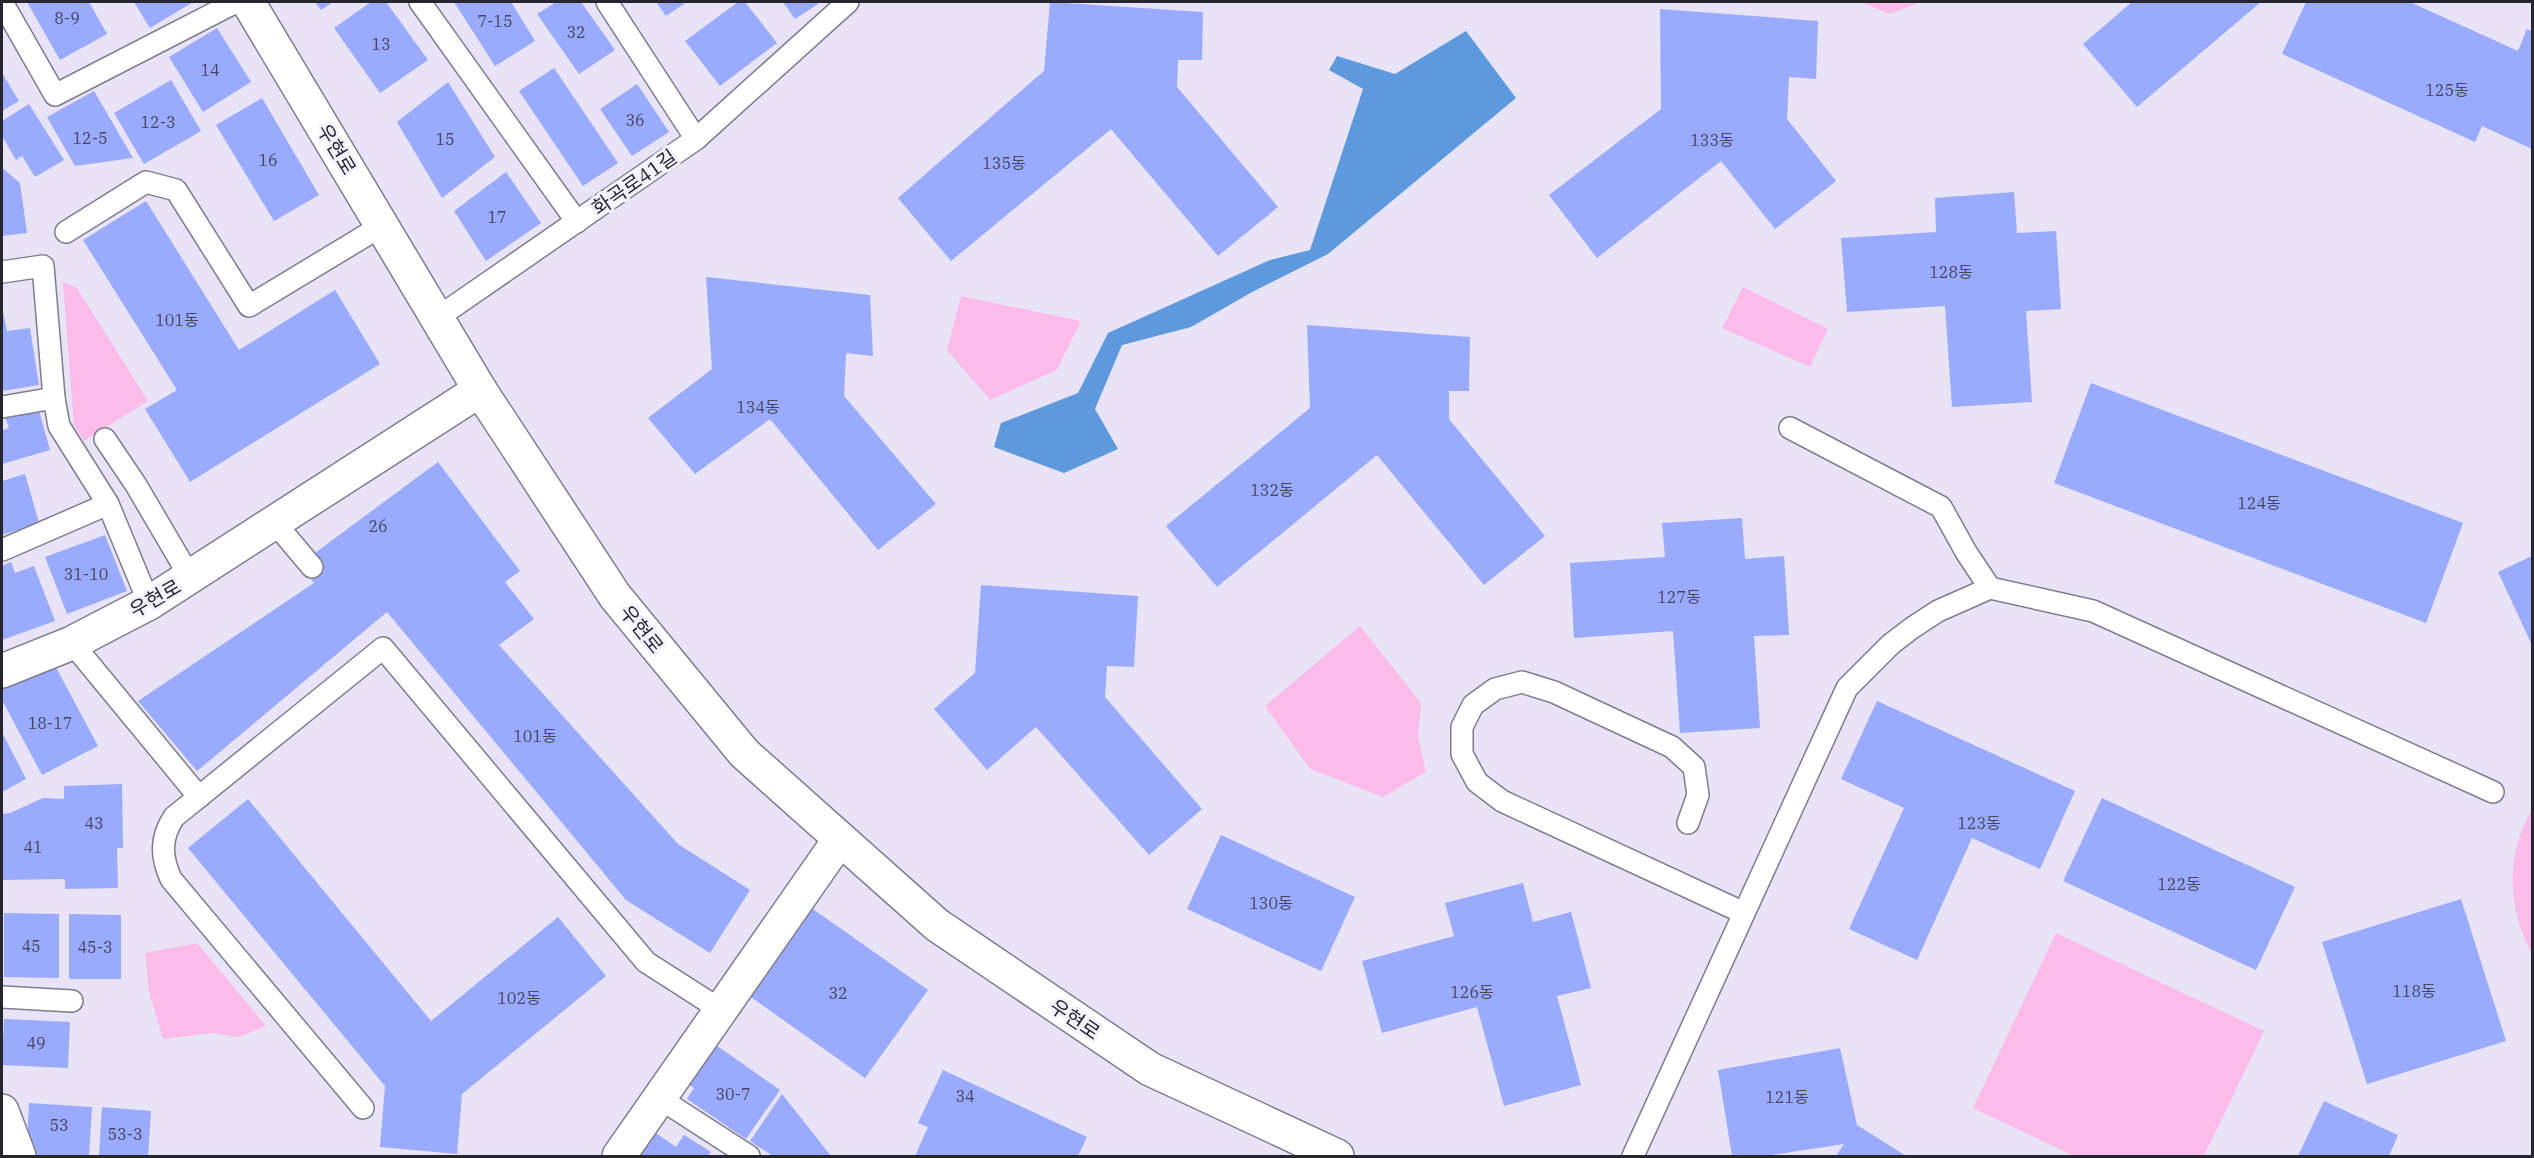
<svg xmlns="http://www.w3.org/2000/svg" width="2534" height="1158" font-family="'IBM Plex Serif','Noto Sans KR',serif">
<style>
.green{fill:#fcbce9}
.water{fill:#5f99dd}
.building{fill:#9aaafc}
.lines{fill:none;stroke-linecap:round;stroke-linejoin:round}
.service-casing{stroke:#7f7c8d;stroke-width:24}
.minor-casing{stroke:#7f7c8d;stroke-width:36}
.tertiary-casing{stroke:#7f7c8d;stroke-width:36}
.service{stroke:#fff;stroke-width:21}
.minor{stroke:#fff;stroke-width:33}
.tertiary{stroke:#fff;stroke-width:33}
.labels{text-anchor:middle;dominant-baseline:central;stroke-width:6;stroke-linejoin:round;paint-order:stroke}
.number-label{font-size:16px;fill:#444661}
.street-label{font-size:20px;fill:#27252d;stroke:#f4f2fe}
</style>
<rect width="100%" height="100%" fill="#e8e3f7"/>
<g class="green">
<path d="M 1860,2 L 1921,2 L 1890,14 Z"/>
<path d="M 63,282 L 77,288 L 148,401 L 84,441 L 74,425 Z"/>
<path d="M 1743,287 L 1828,329 L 1810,367 L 1722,328 Z"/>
<path d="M 961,296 L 1081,321 L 1057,370 L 990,400 L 947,350 Z"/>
<path d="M 1360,626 L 1421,703 L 1418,737 L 1426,772 L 1383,797 L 1310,769 L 1265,706 Z"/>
<path d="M 2532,810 L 2532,954 C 2507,908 2505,855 2532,810 Z"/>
<path d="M 2056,933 L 2264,1031 L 2204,1156 L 2074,1156 L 1973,1108 Z"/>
<path d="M 197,943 L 266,1026 L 238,1037 L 212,1033 L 163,1039 L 149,992 L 145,953 Z"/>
</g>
<path class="water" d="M 1466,31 L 1516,98 L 1328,254 L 1254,291 L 1191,327 L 1122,345 L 1095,409 L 1118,449 L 1064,473 L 994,447 L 1001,423 L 1078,393 L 1108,333 L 1270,260 L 1310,250 L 1363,89 L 1329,70 L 1337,56 L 1395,74 Z"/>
<g class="building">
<path d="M 27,2 L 89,2 L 107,34 L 60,60 Z"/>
<path d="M 134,2 L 193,2 L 150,28 Z"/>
<path d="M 315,2 L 333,2 L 321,10 Z"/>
<path d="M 371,2 L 386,2 L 428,60 L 380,93 L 334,28 Z"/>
<path d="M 454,2 L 511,2 L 535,41 L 495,66 Z"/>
<path d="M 556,2 L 581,2 L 615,50 L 579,74 L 537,14 Z"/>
<path d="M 656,2 L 687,2 L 666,16 Z"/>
<path d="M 738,2 L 745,2 L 777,43 L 720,86 L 685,41 Z"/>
<path d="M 783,2 L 821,2 L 795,19 Z"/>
<path d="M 1050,2 L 1203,12 L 1202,60 L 1178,60 L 1177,87 L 1278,207 L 1218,256 L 1111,129 L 951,261 L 898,198 L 1044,71 Z"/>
<path d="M 2132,2 L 2261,2 L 2137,107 L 2083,44 Z"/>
<path d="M 2306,2 L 2410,2 L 2518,51 L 2527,29 L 2532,32 L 2532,149 L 2482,126 L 2475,142 L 2282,54 Z"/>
<path d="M 1660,9 L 1818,21 L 1816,79 L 1789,77 L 1787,119 L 1836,181 L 1775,229 L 1721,161 L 1597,258 L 1549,195 L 1661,109 Z"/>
<path d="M 217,28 L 251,82 L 203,112 L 169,57 Z"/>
<path d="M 554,68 L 618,163 L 583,186 L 519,91 Z"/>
<path d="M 2,73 L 19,101 L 2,111 Z"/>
<path d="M 171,80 L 201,131 L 144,164 L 114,113 Z"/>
<path d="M 448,82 L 495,157 L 442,198 L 397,122 Z"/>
<path d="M 637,84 L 669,132 L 632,156 L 600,109 Z"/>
<path d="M 94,91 L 133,158 L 75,166 L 47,117 Z"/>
<path d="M 262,98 L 319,195 L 274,221 L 216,125 Z"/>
<path d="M 29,104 L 64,160 L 35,177 L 22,156 L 16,160 L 2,136 L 2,121 Z"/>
<path d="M 2,168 L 20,183 L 27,233 L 2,236 Z"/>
<path d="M 506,172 L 541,223 L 486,261 L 454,211 Z"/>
<path d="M 2014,192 L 2017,233 L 2056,231 L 2061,309 L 2026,311 L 2032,402 L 1952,407 L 1945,306 L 1847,312 L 1841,238 L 1936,232 L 1935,198 Z"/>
<path d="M 146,201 L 239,350 L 335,290 L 380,364 L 190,482 L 145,409 L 177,390 L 83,240 Z"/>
<path d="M 706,277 L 870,295 L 873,356 L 846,353 L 844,396 L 936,504 L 878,550 L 770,419 L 695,474 L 648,418 L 712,369 Z"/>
<path d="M 2,307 L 7,331 L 30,328 L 39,385 L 2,391 Z"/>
<path d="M 1307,325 L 1470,337 L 1469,391 L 1449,391 L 1449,419 L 1545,536 L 1484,585 L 1377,455 L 1217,587 L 1166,526 L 1310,408 Z"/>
<path d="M 2091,383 L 2463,523 L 2426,623 L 2054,483 Z"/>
<path d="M 38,407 L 50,450 L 2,464 L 2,430 L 9,428 L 5,416 Z"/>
<path d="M 438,462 L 520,571 L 505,582 L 534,619 L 499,645 L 678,844 L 750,890 L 710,953 L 626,900 L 387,612 L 197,771 L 138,701 L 314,583 L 300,564 Z"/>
<path d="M 25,474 L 39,523 L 2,535 L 2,481 Z"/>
<path d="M 1742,518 L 1745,559 L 1784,556 L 1789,635 L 1754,636 L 1760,728 L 1680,733 L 1673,631 L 1574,638 L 1570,563 L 1665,557 L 1662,523 Z"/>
<path d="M 105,535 L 127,591 L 67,614 L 45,557 Z"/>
<path d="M 2532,556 L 2532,645 L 2498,572 Z"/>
<path d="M 11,562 L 15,573 L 34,566 L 55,621 L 2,640 L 2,566 Z"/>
<path d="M 981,585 L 1138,596 L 1134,667 L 1107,666 L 1105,697 L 1202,809 L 1149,855 L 1036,727 L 987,770 L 934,709 L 975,673 Z"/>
<path d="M 52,660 L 98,746 L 42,775 L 2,700 L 2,687 Z"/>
<path d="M 1877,701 L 2075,791 L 2040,869 L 1972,838 L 1917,960 L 1849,929 L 1904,808 L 1841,779 Z"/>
<path d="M 2,732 L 26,779 L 2,792 Z"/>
<path d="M 122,784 L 123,848 L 117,848 L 118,888 L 65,889 L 65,879 L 2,880 L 2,814 L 10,813 L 43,798 L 64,799 L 64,786 Z"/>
<path d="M 2102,798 L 2295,887 L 2256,970 L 2063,881 Z"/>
<path d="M 248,799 L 431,1021 L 558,917 L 606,976 L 462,1094 L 457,1154 L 380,1147 L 385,1086 L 188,848 Z"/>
<path d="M 1221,835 L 1355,897 L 1321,971 L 1187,909 Z"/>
<path d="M 1523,883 L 1533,922 L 1571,912 L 1591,988 L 1557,996 L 1581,1085 L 1504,1106 L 1477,1007 L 1382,1033 L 1362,961 L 1454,936 L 1445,903 Z"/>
<path d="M 2461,899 L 2506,1041 L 2367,1084 L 2322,942 Z"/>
<path d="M 810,907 L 928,990 L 865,1078 L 748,995 Z"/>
<path d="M 4,913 L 59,914 L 59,978 L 4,977 Z"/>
<path d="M 69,914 L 121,915 L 121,979 L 69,979 Z"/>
<path d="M 4,1019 L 70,1022 L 68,1068 L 2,1065 Z"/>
<path d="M 710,1041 L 780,1090 L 746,1139 L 687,1099 L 694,1088 L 683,1080 Z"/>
<path d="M 1840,1048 L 1857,1125 L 1906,1156 L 1836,1156 L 1844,1144 L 1765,1156 L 1732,1156 L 1718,1070 Z"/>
<path d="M 943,1070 L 1087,1137 L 1078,1156 L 915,1156 L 928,1127 L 918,1123 Z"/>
<path d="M 782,1094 L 831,1156 L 773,1156 L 750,1141 Z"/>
<path d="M 2324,1101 L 2398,1135 L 2389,1156 L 2298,1156 Z"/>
<path d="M 29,1103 L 92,1107 L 89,1156 L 33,1156 L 34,1143 L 27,1142 Z"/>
<path d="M 102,1107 L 151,1111 L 148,1156 L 99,1156 Z"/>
<path d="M 653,1131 L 676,1147 L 684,1135 L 711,1152 L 708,1156 L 637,1156 Z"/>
</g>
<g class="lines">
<g class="service-casing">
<g id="service">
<path d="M 2,2 L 55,95 L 236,2"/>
<path d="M 420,2 L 577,222"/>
<path d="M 696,139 L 848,2"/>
<path d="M 66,232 L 146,182 L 176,190 L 249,306 L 383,225"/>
<path d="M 2,272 L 43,266 L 54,398 L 59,426 L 108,504 L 149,603"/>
<path d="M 437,318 L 696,139 L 607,2"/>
<path d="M 2,407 L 54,398"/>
<path d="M 1790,428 L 1941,507 L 1966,552 L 1990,588"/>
<path d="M 105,439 L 136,485 L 190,577"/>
<path d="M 275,523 L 312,567"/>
<path d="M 2,550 L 108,504"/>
<path d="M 72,643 L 199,797"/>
<path d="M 1688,823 L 1698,795 L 1694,767 L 1672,747 L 1554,692 L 1522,682 L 1495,689 L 1473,705 L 1462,727 L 1462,754 L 1477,782 L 1502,801 L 1744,913"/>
<path d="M 2,997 L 72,1001"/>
<path d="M 659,1098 L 749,1156"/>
<path d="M 363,1108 L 171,879 C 161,857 160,838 174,817 L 383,648 L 646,962 L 721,1010"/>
<path d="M 1633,1156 L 1847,688 L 1891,644 L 1912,628 L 1938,611 L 1990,588 L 2093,611 L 2493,792"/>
</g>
</g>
<g class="minor-casing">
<g id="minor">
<path d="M 2,671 L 72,643 L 149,603 L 480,390"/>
<path d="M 2,1111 L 19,1156"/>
<path d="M 619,1156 L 840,839"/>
</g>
</g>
<g class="tertiary-casing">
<path id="tertiary" d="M 248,2 L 480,390 L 615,596 L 744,753 L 937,925 L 1150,1069 L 1337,1156"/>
</g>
<use href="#service" class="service"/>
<use href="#minor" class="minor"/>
<use href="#tertiary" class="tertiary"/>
</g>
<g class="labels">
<g class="number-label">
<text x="67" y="18">8-9</text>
<text x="495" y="21">7-15</text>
<text x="576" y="32">32</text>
<text x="381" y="44">13</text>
<text x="210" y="70">14</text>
<text x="2447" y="90">125동</text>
<text x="635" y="120">36</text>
<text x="158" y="122">12-3</text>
<text x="90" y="138">12-5</text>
<text x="445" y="139">15</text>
<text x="1712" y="140">133동</text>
<text x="268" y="160">16</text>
<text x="1004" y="163">135동</text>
<text x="497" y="217">17</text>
<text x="1951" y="272">128동</text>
<text x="177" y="320">101동</text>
<text x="758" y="407">134동</text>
<text x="1272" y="490">132동</text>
<text x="2259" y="503">124동</text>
<text x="378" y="526">26</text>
<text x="86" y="574">31-10</text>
<text x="1679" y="597">127동</text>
<text x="50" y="723">18-17</text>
<text x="535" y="736">101동</text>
<text x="94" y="823">43</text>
<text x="1979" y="823">123동</text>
<text x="33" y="847">41</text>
<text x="2179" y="884">122동</text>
<text x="1271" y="903">130동</text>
<text x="31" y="946">45</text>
<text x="95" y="947">45-3</text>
<text x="2414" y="991">118동</text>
<text x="1472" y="992">126동</text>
<text x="838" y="993">32</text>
<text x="519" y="998">102동</text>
<text x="36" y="1043">49</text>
<text x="733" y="1094">30-7</text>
<text x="965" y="1096">34</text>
<text x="1787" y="1097">121동</text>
<text x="59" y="1125">53</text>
<text x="125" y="1134">53-3</text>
</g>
<g class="street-label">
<text transform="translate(337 149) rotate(59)">우현로</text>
<text transform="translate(634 182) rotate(-35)">화곡로41길</text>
<text transform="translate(155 598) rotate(-30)">우현로</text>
<text transform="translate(642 629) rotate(51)">우현로</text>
<text transform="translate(1075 1019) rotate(34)">우현로</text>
</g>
</g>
<rect width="2534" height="1158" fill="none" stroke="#27252d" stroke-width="6"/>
</svg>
